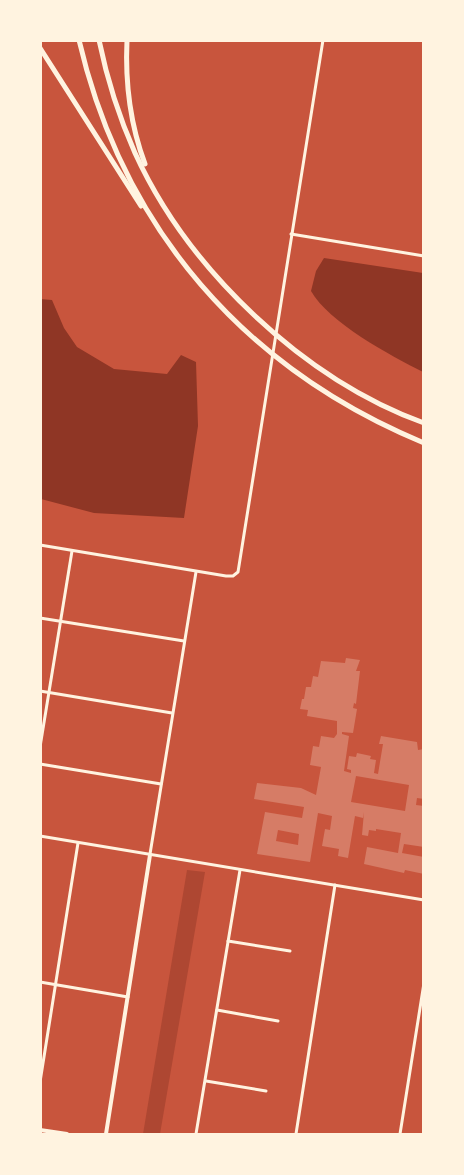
<svg xmlns="http://www.w3.org/2000/svg" width="464" height="1175" font-family="Barlow,sans-serif">
<style>
.green{fill:#ae4732}
.water{fill:#8f3625}
.building{fill:#d67c66;fill-rule:evenodd}
.lines{fill:none;stroke-linecap:round;stroke-linejoin:round}
.minor{stroke:#fff3e0;stroke-width:3}
.tertiary{stroke:#fff3e0;stroke-width:4}
.motorway{stroke:#fff3e0;stroke-width:5}
</style>
<rect width="100%" height="100%" fill="#c8553d"/>
<path class="green" d="M 187,870 L 205,872 L 160,1134 L 143,1134 Z"/>
<g class="water">
<path d="M 324,258 L 423,273 L 423,372 C 391,356 328,322 311,291 L 316,271 Z"/>
<path d="M 40,299 L 52,300 L 64,328 L 77,347 L 114,369 L 167,374 L 181,355 L 196,362 L 198,426 L 184,518 L 94,513 L 41,499 Z"/>
</g>
<path class="building" d="M 346,658 L 360,660 L 356,671 L 360,671 L 356,704 L 354,703 L 353,708 L 357,709 L 353,733 L 342,732 L 342,734 L 349,736 L 344,771 L 351,773 L 351,770 L 347,769 L 349,756 L 356,757 L 357,753 L 371,756 L 370,759 L 376,760 L 374,773 L 378,774 L 383,744 L 379,744 L 381,736 L 417,742 L 418,750 L 424,749 L 424,799 L 417,798 L 416,805 L 424,806 L 424,847 L 404,844 L 402,853 L 424,857 L 424,874 L 405,870 L 404,873 L 364,864 L 367,847 L 398,853 L 401,833 L 376,829 L 376,831 L 369,830 L 368,836 L 362,835 L 364,812 L 363,818 L 355,816 L 348,858 L 338,856 L 339,849 L 322,846 L 325,829 L 330,830 L 332,816 L 318,813 L 310,862 L 257,854 L 265,812 L 302,818 L 304,807 L 254,799 L 257,783 L 301,788 L 316,795 L 321,767 L 310,765 L 313,746 L 319,747 L 321,736 L 334,738 L 337,734 L 337,721 L 307,716 L 308,710 L 300,709 L 302,699 L 304,699 L 306,687 L 311,687 L 313,676 L 318,677 L 321,661 L 345,663 ZM 356,776 L 409,785 L 405,811 L 351,802 ZM 278,830 L 299,834 L 298,845 L 276,841 Z"/>
<g class="lines">
<g class="minor">
<path d="M 291,234 L 424,256"/>
<path d="M 40,545 L 226,576 L 233,576 L 238,572 L 323,40"/>
<path d="M 40,618 L 184,641"/>
<path d="M 40,691 L 172,713"/>
<path d="M 40,747 L 72,551"/>
<path d="M 40,764 L 161,784"/>
<path d="M 40,836 L 424,900"/>
<path d="M 150,854 L 196,572"/>
<path d="M 228,941 L 290,951"/>
<path d="M 40,982 L 128,997"/>
<path d="M 217,1010 L 278,1021"/>
<path d="M 206,1081 L 266,1091"/>
<path d="M 40,1082 L 78,843"/>
<path d="M 196,1134 L 240,870"/>
<path d="M 296,1134 L 335,885"/>
<path d="M 400,1134 L 424,983"/>
</g>
<g class="tertiary">
<path d="M 40,1130 L 67,1134"/>
<path d="M 106,1134 L 150,855"/>
</g>
<g class="motorway">
<path d="M 79,40 C 123,229 245,369 424,443"/>
<path d="M 99,40 C 107,79 119,117 135,153 C 188,269 303,379 424,423"/>
<path d="M 127,40 C 125,83 130,124 145,164"/>
<path d="M 40,48 L 141,206"/>
</g>
</g>
<rect width="464" height="1175" fill="none" stroke="#fff3e0" stroke-width="84"/>
</svg>
